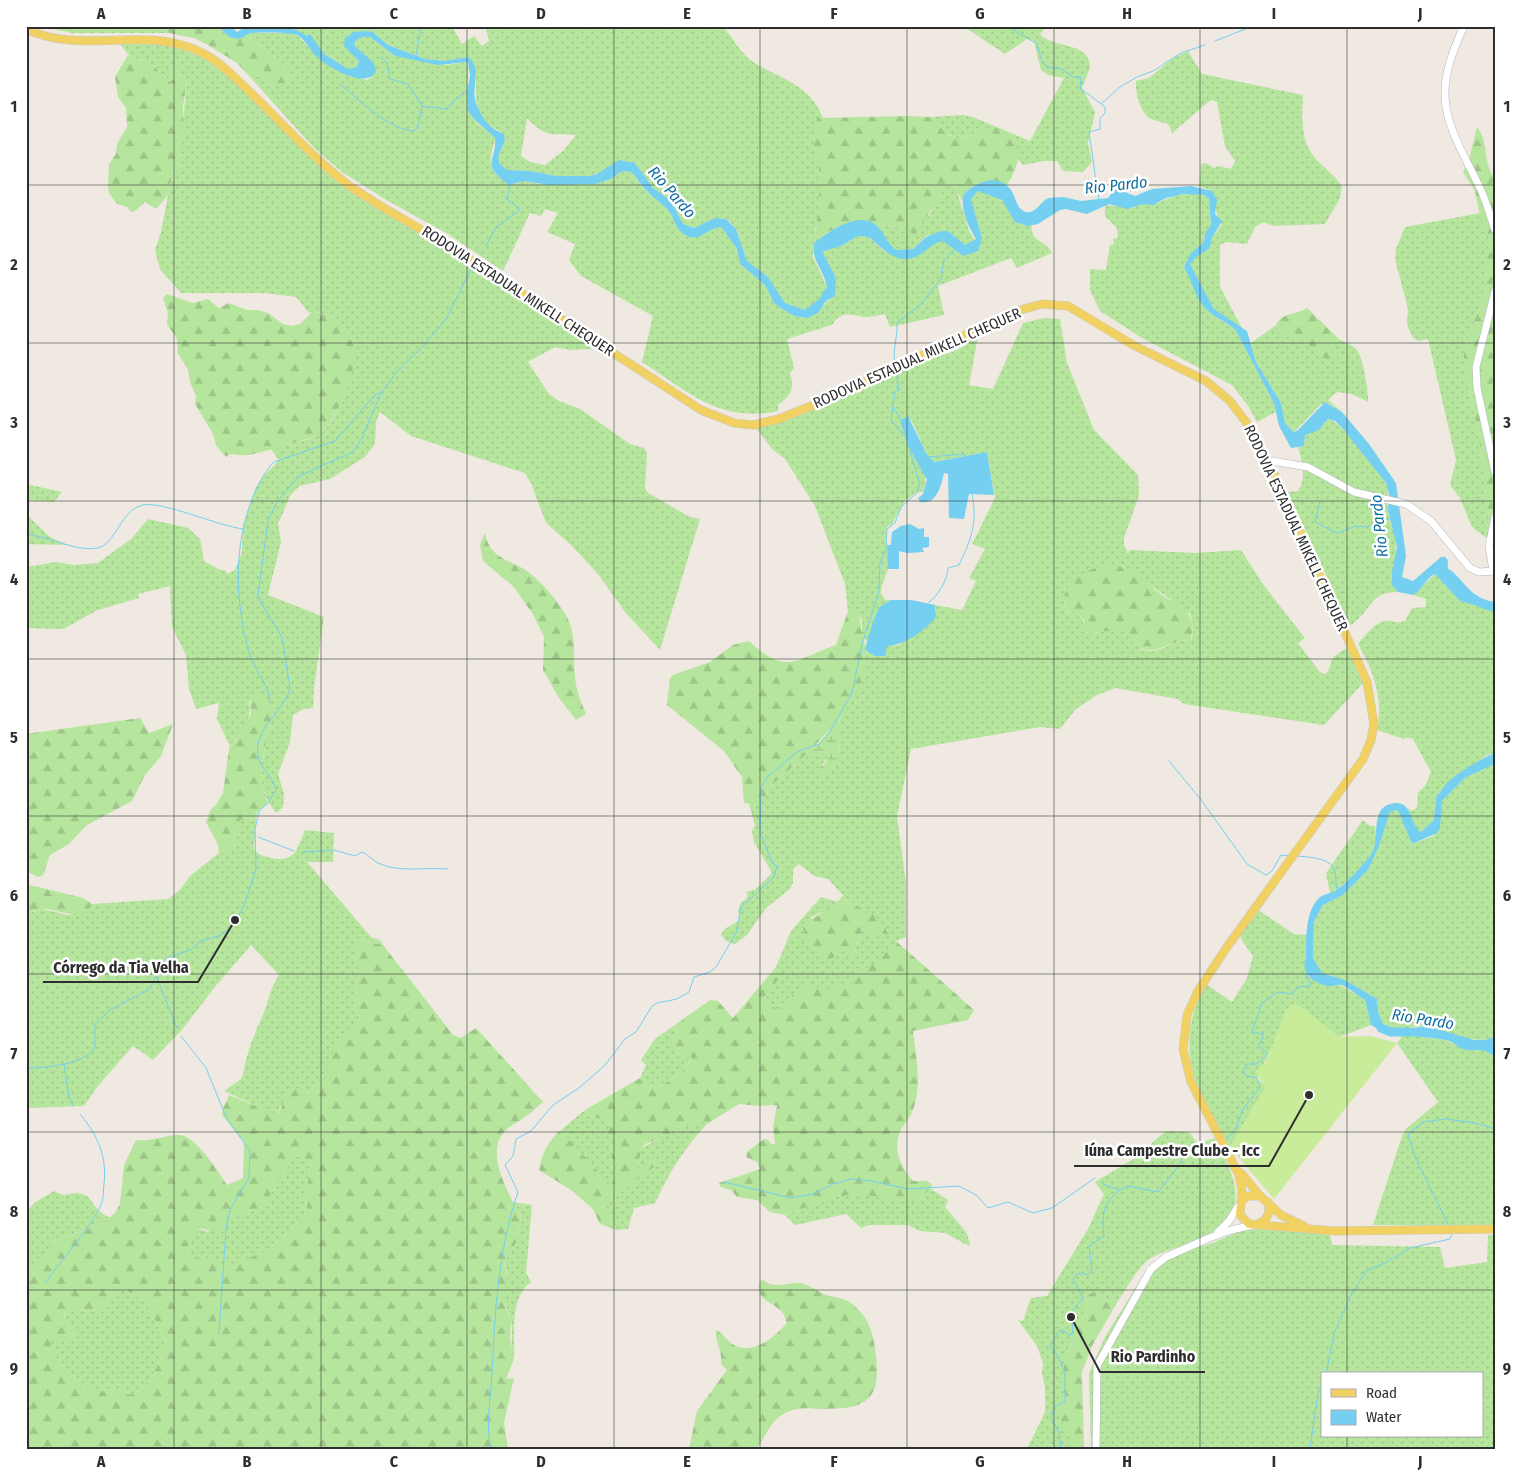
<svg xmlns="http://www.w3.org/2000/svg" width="1521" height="1475" font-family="'Fira Sans Condensed',sans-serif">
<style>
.grass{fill:url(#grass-dots);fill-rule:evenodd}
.forest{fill:url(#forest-firs);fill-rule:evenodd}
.wetland{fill:url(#wetland-marsh)}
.pitch{fill:#c9ec9a}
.water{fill:#75cff0}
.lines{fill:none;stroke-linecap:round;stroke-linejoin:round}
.stream{stroke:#75cff0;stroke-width:1}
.river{stroke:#75cff0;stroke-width:9}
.secondary-casing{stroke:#b4b7c1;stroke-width:8}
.primary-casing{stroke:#c9c9c9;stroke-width:9}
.secondary{stroke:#fff;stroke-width:7}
.primary{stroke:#f2d163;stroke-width:8}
.grid{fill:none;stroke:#2e2e2e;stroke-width:1;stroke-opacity:0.55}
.labels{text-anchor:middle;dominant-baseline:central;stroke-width:5;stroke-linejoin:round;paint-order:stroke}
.street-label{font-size:15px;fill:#2e2e2e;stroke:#fff}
.water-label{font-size:16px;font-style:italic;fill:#0d6fa3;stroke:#fff}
.leader{fill:none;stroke:#2e2e2e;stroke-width:2}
.callout-dot{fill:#2e2e2e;stroke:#fff;stroke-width:2}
.callout-label{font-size:16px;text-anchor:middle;font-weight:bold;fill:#2e2e2e;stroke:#fff;stroke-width:5;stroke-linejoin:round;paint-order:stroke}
.neatline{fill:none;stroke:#2e2e2e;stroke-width:2}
.grid-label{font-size:16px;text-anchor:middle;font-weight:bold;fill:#2e2e2e}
</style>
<defs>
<pattern id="grass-dots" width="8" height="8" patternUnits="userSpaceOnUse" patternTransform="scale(1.25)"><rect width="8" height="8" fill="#b6e59e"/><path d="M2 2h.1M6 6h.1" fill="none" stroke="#9dc588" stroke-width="1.8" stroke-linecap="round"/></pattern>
<pattern id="forest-firs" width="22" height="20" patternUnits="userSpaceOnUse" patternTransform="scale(1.25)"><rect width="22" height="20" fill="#b6e59e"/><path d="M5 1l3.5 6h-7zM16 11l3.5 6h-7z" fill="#9dc588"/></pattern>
<pattern id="wetland-marsh" width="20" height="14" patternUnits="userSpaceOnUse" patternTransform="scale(1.25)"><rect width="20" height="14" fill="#b6e59e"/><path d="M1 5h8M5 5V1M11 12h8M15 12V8" fill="none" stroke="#9dc588"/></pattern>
</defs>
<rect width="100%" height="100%" fill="#efe9e1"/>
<g class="grass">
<path d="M 40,26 L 162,26 L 169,33 L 72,33 Z"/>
<path d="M 258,26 L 452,26 L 462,44 L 474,36 L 482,46 L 489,41 L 485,26 L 723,26 C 732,37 741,54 753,62 C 781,80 809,83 823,118 L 817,118 C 816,143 826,224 810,240 L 814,243 L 813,257 L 827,287 L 823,295 L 810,308 L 805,310 L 785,303 L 768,277 L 747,261 L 736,229 L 732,224 L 726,219 L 715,218 L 694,228 L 683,224 L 671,202 L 653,188 L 635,163 L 589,176 L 557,176 L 529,171 L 507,170 L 500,164 L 498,157 L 505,140 L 502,132 C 458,114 488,77 468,57 L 444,61 L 425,59 L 388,45 L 374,33 L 350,34 L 355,56 L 359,61 L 357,67 L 348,69 L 324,54 L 314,42 L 297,30 ZM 527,118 C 547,139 551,133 576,135 L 563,151 L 545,165 L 530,162 L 521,156 Z"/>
<path d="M 963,26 L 1047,26 L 1040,34 C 1051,49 1090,40 1090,68 L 1082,88 L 1095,112 L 1088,143 L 1092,162 L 1083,172 L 1063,171 L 1057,161 L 1044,161 L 1023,165 L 1018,159 L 1018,150 L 977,132 L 959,139 C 946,135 939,127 930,117 L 962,115 L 973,117 L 1030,141 L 1064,78 L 1048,75 L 1041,70 L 1034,41 L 1027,39 L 1005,54 Z"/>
<path d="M 251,33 L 290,33 L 298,36 L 323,62 L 349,75 L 367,80 L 372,77 L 361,53 L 354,44 C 356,38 364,36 370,37 L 395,56 L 446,65 L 468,62 C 470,81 462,104 474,119 C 480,127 489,130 495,138 C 495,145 491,150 491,157 C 489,173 502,181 515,184 L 523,181 L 540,184 L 595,184 L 611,179 L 622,171 L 631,172 C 637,177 640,184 646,190 C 652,197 660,202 666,208 C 676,217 674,233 690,237 C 702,241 711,225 722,228 L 737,249 L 740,264 L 765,285 L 774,303 L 779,307 L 794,316 L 807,318 L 818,313 L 827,301 L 830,300 L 836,278 L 823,254 L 824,251 L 841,246 L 858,236 L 869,237 L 885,252 L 920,254 L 935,243 L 943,241 L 963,256 L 982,238 L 971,199 L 978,191 C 983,191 1000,198 1003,202 C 1014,213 1011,228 1032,225 C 1029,241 1047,241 1052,253 L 1017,268 L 1011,258 L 938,286 L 944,315 L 890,327 L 885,314 C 879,315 871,317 865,317 C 851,315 841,310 832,325 L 787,339 L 794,368 L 790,373 C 795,390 791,395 778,405 L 778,411 C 718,423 689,392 642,362 L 653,316 L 581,276 L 569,260 L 575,244 L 547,232 L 558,213 L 545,209 L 541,216 L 530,213 L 503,271 L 448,234 L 388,201 L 342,172 L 313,147 L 251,78 L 259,76 L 268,82 L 287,67 L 246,35 Z"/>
<path d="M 117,40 L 148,40 L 204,52 L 326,170 L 604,348 L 570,350 L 555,347 L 528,362 L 549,394 L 559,401 L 580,409 L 630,444 L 644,448 L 647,453 L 645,488 L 648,493 L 690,517 L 700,519 L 660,650 L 625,612 L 598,574 L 572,546 L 546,523 L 531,483 L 525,473 L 411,436 L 380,412 L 376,422 L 375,444 L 365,457 L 330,479 L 300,486 L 291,494 L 278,524 L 281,542 L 268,595 L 324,617 L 314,688 L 313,708 L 304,709 L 293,715 L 290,742 L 278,774 L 284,794 L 283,807 L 276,813 C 248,778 268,749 273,711 L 254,695 L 249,701 C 253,718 242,734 230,746 L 217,719 L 219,703 L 196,709 L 189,689 L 186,655 L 172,627 L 170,586 L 138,594 L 139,598 L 98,610 L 63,629 L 26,628 L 26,567 L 56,562 L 74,565 L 98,563 L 131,539 L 148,519 L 188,528 L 200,539 L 204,561 L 218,569 L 226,571 L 227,574 L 235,570 L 242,552 L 243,527 L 255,489 L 261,479 L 279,460 L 271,449 C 285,444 306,442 319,434 C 339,423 356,369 354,347 C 353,334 339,320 328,316 C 321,313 316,310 309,313 L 296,297 L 265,293 L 181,293 L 160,269 L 155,250 L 161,232 L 172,175 L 179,167 L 187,79 L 181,75 L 170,82 L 149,62 L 132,59 Z"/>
<path d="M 1188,51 L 1202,74 L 1303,95 C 1302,116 1300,141 1315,158 C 1324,168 1334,175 1342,186 L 1340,198 L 1325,224 L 1274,226 L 1263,222 L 1255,227 L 1247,244 L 1226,242 L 1220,245 L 1220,287 L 1242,328 L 1214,309 L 1190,264 L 1195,258 L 1210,248 L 1212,238 L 1222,224 C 1214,213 1216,204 1212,191 L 1196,185 L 1199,185 L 1201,164 L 1206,163 L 1214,168 L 1219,166 L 1231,169 L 1235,161 L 1225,146 L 1217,102 L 1212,100 L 1207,103 L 1172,133 L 1169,125 C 1164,122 1160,122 1154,120 C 1141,117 1135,93 1136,81 L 1149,78 L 1172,59 Z"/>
<path d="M 947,182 L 952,183 L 959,191 L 958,195 L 969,231 L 975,240 L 965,245 L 948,231 L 926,236 L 913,249 L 896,250 L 893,248 L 876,225 L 897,227 L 908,231 C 930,222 936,205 943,185 Z"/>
<path d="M 1193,194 L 1204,195 L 1209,199 L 1211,225 L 1205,233 L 1204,242 L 1191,253 L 1184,267 C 1192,281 1197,300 1208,311 C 1216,320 1230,323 1236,331 L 1274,403 L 1276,412 L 1257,422 L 1249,407 L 1232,385 L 1142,338 L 1100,311 L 1090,290 L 1090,269 L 1106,270 L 1110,245 L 1114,244 L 1113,239 L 1118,238 L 1117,228 L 1105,216 L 1105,205 L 1131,208 L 1143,204 L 1158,203 L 1176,195 Z"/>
<path d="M 1480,213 L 1489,235 L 1488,257 L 1482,301 L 1464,348 L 1464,365 L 1478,433 L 1489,519 L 1485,537 L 1472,527 L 1460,498 L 1450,485 L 1456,460 L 1428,339 L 1419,341 L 1413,338 L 1407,324 L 1408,309 L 1395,259 L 1396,249 L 1405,227 Z"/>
<path d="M 1044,318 L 1060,319 L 1067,363 L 1094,430 L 1138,475 L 1139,495 L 1124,538 L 1124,545 L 1128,553 L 1130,550 L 1195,553 L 1241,550 L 1262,583 L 1305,638 L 1298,643 L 1319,671 L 1324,674 L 1328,672 L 1333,657 L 1350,646 L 1366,680 L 1324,725 L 1184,704 L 1178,699 L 1115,688 L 1097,695 L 1076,709 L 1060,729 L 1040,727 L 911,749 L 897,816 L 906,884 L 906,937 L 896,941 L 895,946 C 875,964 852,982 827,993 C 807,979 790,996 777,1010 L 765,997 L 779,970 L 776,967 L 791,931 L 821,897 L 838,902 L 843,895 L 828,879 L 814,876 L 799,864 L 793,869 L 793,883 L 790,889 L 766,908 L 747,935 L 735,944 L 726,941 L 721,935 C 725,925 737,926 740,917 L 738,912 L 740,904 L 748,897 L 746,892 L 756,889 L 772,873 L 754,842 L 752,831 L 755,825 L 749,804 L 767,795 L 768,789 L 806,753 L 816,756 L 826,751 L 829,756 L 822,765 L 827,771 L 833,768 L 840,750 L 837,744 L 839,739 L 836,732 L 840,723 L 839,719 L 856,692 L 867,651 L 875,655 L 887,646 L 899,645 L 928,626 L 936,610 L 935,605 L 962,610 L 976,581 L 969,578 L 985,549 L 972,544 L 995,498 L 987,452 L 934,462 L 926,453 L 911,419 C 910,424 906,433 908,438 C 912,457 933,473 923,492 L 917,492 L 904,502 L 892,524 L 887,527 C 885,540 889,553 888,567 C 888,575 881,581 881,593 L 885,600 L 891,600 C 871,612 877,623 866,642 L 862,634 L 862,620 L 853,610 L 848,611 L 845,584 L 815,506 L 785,459 L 772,449 L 756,428 L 928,351 C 944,357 953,353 967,344 L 971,332 L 979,331 L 969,385 L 993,389 L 1023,323 ZM 1123,566 L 1190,613 L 1193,625 L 1192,639 C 1187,641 1185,640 1180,641 C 1166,644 1154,658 1139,647 C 1133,643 1129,634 1122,631 C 1118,629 1094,633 1088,633 L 1084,630 C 1084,616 1080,613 1066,612 L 1064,606 L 1067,601 L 1066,591 L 1075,579 ZM 845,899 L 866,911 L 888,930 L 882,938 L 864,929 C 857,937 859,948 852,954 L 845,949 L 826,961 L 811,917 L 825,911 L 829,915 Z"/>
<path d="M 1276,325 L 1284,336 C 1298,338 1312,342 1318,356 L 1329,351 L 1328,348 L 1339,339 C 1345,343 1352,344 1356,349 C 1363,356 1369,392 1368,402 L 1352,394 L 1337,392 L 1328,400 L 1342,412 L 1328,403 L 1321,404 L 1294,432 L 1285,423 L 1281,403 L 1256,362 L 1251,343 Z"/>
<path d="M 1328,419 C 1341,421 1378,470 1386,483 C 1390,493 1387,500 1388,510 C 1388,522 1397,535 1396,547 C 1396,562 1387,579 1398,592 C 1368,591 1373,612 1349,626 L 1288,492 L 1298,491 C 1307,479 1302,461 1298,447 L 1304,446 L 1305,435 L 1322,427 Z"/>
<path d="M 26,484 L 62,492 L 54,502 L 30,500 L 26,512 Z"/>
<path d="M 26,514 L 50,537 L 67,545 L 26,544 L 26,539 L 30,537 L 26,532 Z"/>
<path d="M 1435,574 L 1460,601 L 1495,611 L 1495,753 L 1487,755 L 1446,785 L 1436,797 L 1434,820 L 1421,832 L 1416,829 L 1407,807 L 1411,811 L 1417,808 L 1418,793 L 1425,786 L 1431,772 L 1413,739 L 1406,737 L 1404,739 L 1377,730 C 1384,699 1373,670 1358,644 C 1366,635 1377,619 1390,621 C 1396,622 1399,623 1405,621 L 1412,608 L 1426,607 L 1426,599 L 1413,595 Z"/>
<path d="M 1495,764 L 1495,1037 L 1485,1040 L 1468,1039 L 1421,1026 L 1397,1030 L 1381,1022 L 1378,1012 L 1377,999 L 1345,980 L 1322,973 L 1313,958 L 1314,923 L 1323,905 L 1343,895 L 1368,870 L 1379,846 L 1390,812 L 1396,810 L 1399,813 L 1412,844 L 1434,836 L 1442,801 L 1466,777 Z"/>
<path d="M 246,818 L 256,821 L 254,849 C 259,855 263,856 271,858 C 296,863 297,849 305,830 L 334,833 L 333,862 L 307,862 L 371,937 L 380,940 L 383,945 L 361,940 L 355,959 L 359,968 L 353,1001 L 360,1019 L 358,1025 L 344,1034 L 318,1087 L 280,1107 L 278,1116 L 224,1091 L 241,1079 L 243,1074 C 247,1052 254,1034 263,1015 C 269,1001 270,988 279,975 L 251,945 L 214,988 L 181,1031 L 153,1060 L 133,1046 L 97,1087 L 84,1106 L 26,1108 L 26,914 L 42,909 L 68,915 L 85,912 L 92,904 L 168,899 L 180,890 L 190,876 L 219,853 L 228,852 L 240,820 Z"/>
<path d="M 1363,820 L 1370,826 L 1375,826 C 1376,834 1377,841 1374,849 C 1370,860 1340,890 1330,893 L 1326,873 Z"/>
<path d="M 1258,910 L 1294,934 L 1307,935 L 1308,976 L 1324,985 L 1340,985 L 1365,1000 L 1371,1025 L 1339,1037 L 1299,1006 L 1294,1004 L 1286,1010 L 1276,1039 L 1257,1078 L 1266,1087 L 1230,1147 C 1195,1094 1172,1044 1206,984 L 1232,1002 L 1247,978 L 1253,956 L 1241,939 L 1241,935 Z"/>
<path d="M 675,1025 L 676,1034 L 672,1043 L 683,1059 L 692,1056 C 687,1070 662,1091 646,1086 L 640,1078 L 646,1065 L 641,1060 L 655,1039 Z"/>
<path d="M 1403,1035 L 1447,1040 L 1462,1049 L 1484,1049 L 1495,1057 L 1495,1220 L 1492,1226 L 1373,1225 L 1402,1136 L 1406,1129 L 1438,1102 L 1397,1043 Z"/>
<path d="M 585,1110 L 593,1118 L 605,1119 L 611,1126 L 610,1129 L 614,1141 L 611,1155 L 614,1181 L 611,1187 L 561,1130 Z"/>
<path d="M 700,1121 L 707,1124 C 684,1148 669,1173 655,1203 L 634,1208 L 628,1229 L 617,1230 L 608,1215 L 606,1206 L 615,1203 L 616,1196 L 655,1166 L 654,1160 L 636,1172 L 642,1148 L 684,1124 Z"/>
<path d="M 1166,1131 L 1189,1132 L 1198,1144 L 1214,1138 C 1237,1179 1254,1214 1198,1240 C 1183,1247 1166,1249 1151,1258 C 1137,1267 1128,1287 1118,1301 L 1115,1298 L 1104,1300 L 1100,1295 L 1093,1292 C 1079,1299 1083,1305 1084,1318 L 1079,1323 L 1079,1334 C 1062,1348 1062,1379 1067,1399 L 1054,1408 L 1070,1434 L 1068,1449 L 1027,1449 L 1045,1412 L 1045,1388 L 1042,1373 L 1043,1363 L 1037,1346 L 1018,1320 L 1023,1321 L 1031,1298 L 1047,1296 L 1088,1229 L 1104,1194 L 1095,1182 L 1133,1159 Z"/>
<path d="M 298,1156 L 311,1159 L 306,1195 L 307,1208 L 303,1215 L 291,1230 L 265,1252 L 226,1267 L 215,1258 L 202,1259 L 186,1255 L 197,1228 L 208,1232 L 227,1217 L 263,1207 L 293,1158 Z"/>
<path d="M 931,1189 L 948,1200 L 945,1207 L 966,1232 L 970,1243 L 969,1246 L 945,1233 L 920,1231 L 908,1225 L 869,1225 L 861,1228 L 846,1214 L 795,1225 L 785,1215 L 835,1197 L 858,1194 L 920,1197 Z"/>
<path d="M 54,1191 L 63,1195 C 98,1187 85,1207 109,1217 L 98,1226 L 53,1240 L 41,1264 L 26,1267 L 26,1213 L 34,1203 Z"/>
<path d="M 513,1202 L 532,1205 L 526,1273 L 531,1282 C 509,1298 515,1335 514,1359 C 509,1344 514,1333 511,1320 C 509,1312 505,1306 505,1297 C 505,1282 511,1278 504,1262 L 517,1241 L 521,1216 Z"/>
<path d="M 1260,1228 L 1330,1235 L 1332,1245 L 1440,1247 L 1445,1268 L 1487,1262 L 1488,1235 L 1495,1235 L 1495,1449 L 1091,1449 L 1089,1373 L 1105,1337 L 1147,1269 L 1181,1252 L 1213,1243 L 1238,1232 ZM 1322,1374 L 1482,1374 L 1482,1436 L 1322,1436 Z"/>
<path d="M 124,1290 C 145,1297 152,1311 160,1331 C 162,1336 165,1340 164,1345 C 163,1359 144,1398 127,1394 C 123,1393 118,1389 114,1387 L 94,1394 L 58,1361 L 51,1348 L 51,1341 L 63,1341 L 77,1333 L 67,1324 L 64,1313 C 75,1305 90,1318 108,1306 L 111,1296 L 118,1291 Z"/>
</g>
<g class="forest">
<path d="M 162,26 L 219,26 L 224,33 L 241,38 L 246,35 L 287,67 L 296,78 C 290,82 277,85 270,83 C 266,81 263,78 259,76 L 251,78 L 237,63 L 208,45 L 194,38 L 169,33 Z"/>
<path d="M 128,55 L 132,59 L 149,62 L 170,82 L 174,78 L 169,75 L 167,70 L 172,66 L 182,68 L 181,75 L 187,79 L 183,107 L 184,129 L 179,167 L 172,175 L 168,195 L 156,209 L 145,202 L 135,211 L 131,212 L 127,207 L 117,204 L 109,193 L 108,187 L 109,164 L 116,154 L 117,144 L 127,127 L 126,108 L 118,97 L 115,77 Z"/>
<path d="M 909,116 L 930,117 L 948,135 L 959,139 C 969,137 977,129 988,128 C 1006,126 1021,142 1018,160 C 1016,169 1011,178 1007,185 C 990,177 976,181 963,195 L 962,202 L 955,185 L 948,182 L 943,185 L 940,199 L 919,227 L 916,234 L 897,227 L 876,225 L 866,221 L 850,222 L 828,232 L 814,243 L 810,240 L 816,230 L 819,198 L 819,169 L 814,144 L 817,118 Z"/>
<path d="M 1477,127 C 1489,141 1482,161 1495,179 L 1495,537 L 1485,537 L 1489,519 L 1478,433 L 1464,365 L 1464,348 L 1482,301 L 1489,235 L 1481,221 L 1475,191 L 1463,172 L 1469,159 Z"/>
<path d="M 167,294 L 193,303 L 208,299 L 219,308 L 229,303 L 247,310 L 258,310 L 268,313 L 283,324 L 291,326 L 300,324 L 312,312 C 329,312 351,327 354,346 C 358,370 339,417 321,433 C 315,438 257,454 248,455 C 242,456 235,454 229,454 L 227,457 L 223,454 L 216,445 L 213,434 L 195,404 L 196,396 L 190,382 L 188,369 L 178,354 L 177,339 L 167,324 L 168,313 L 163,298 Z"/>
<path d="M 1307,308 L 1339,339 L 1328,348 L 1329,351 L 1336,354 L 1338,359 L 1333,361 L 1318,356 C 1312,343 1298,338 1284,336 L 1276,325 C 1282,312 1297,315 1307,308 Z"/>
<path d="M 485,532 C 488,556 506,559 524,569 C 535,576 546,588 554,598 C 560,606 567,615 570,624 C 576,641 573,660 575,677 C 576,690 581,702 586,714 L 576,720 L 559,698 L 543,670 L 544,637 L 534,616 L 514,587 L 483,561 L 480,545 Z"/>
<path d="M 1108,565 C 1137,566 1141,579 1162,595 C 1170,601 1179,603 1187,609 L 1193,625 L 1191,639 C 1187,641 1185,640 1180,641 C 1163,645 1153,657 1136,645 C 1130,642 1128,634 1122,631 C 1118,629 1094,633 1088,633 L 1084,630 L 1084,621 L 1081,616 L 1063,610 L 1067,601 L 1064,598 C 1069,576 1088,569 1108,565 Z"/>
<path d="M 853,610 C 862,619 860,622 862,633 C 864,641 866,647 866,654 C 868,707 801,757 768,789 L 767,795 L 754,803 L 744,803 L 742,777 L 724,751 L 667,705 L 670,678 L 673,675 L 710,662 L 733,645 L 749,641 C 787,677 795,659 836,645 L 848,611 Z"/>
<path d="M 254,688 L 273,711 C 268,745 253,769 268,803 L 257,812 L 256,821 L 246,818 L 240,820 L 237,838 L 228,852 L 219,853 L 218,845 L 206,822 L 211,809 L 216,805 L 223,793 L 229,748 L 237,739 L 251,714 L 250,696 L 254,695 Z"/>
<path d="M 140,718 L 149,733 L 173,724 L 161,756 L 145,775 L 132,801 L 87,825 L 69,844 L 50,855 L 43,875 L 38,877 L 26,871 L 26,734 Z"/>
<path d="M 30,885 L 83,898 L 92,904 C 84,924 59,909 45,909 C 39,909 32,912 26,914 L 26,887 Z"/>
<path d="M 845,899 L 866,911 L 869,910 L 885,926 L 888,934 L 882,939 L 864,929 C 857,937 859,948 851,954 L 845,950 L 826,962 L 806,938 L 802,925 L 825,911 L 829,914 Z"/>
<path d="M 361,940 L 383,945 L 453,1035 L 461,1038 L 476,1028 L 543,1102 C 536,1108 530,1114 522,1119 C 517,1123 510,1125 506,1130 C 483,1151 509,1195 521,1216 L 517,1241 L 504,1262 L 509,1283 L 505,1296 L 506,1307 L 511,1320 L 510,1340 L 514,1359 L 506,1379 L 514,1378 L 504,1423 L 508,1449 L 26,1449 L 26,1267 L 41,1264 L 53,1240 L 98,1226 L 115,1213 L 120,1204 L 124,1165 L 136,1140 C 151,1142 164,1135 179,1135 C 196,1135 218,1172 227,1185 L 243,1178 L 244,1142 L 222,1115 C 222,1107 227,1102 229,1095 L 278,1115 L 287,1094 L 297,1088 L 308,1093 C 330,1080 328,1052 344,1034 C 349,1028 356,1027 360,1019 L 353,1001 L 359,968 L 355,959 L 358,942 ZM 298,1156 L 311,1160 L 306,1195 L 307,1208 L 303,1215 L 291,1230 L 265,1252 L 226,1266 L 215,1258 L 202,1259 L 186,1255 L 197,1228 C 214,1229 223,1243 227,1217 L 263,1207 L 293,1158 ZM 124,1290 C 145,1297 152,1311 160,1331 C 162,1336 165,1340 164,1345 C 163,1359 144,1398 127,1394 C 123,1393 118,1389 114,1387 L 94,1394 L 58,1361 L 51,1348 L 51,1341 L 63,1341 L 77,1333 L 67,1324 L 64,1313 C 75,1305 91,1318 108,1306 L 111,1296 L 118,1291 Z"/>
<path d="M 896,941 L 974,1010 L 968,1020 L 913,1031 C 915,1050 920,1073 917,1093 C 915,1109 911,1115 902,1128 C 891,1145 900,1168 913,1181 L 926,1181 L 932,1184 L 931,1189 L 920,1197 L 905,1201 L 858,1194 L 835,1197 L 785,1215 L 770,1212 L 757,1200 L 737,1197 L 731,1190 L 721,1187 L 719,1183 L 760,1169 L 757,1162 L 746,1157 L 747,1152 L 764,1139 L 768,1140 L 771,1144 L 775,1144 L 773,1127 L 777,1105 L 759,1106 L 739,1104 L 707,1124 L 700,1121 L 692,1128 L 684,1124 L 666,1136 L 645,1144 L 642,1148 L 636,1172 L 654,1159 L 655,1166 L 616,1196 L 615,1203 L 606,1206 L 608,1215 L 617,1230 L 600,1224 L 593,1209 L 571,1190 L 539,1170 C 541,1155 549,1139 561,1130 L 611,1186 L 614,1181 L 611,1155 L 614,1141 L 607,1131 L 611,1126 L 605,1119 L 593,1118 L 585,1110 L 640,1078 L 646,1086 C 662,1091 687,1070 692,1057 L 683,1059 L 672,1043 L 676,1034 L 675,1025 L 710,1000 L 718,1001 L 733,1018 L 776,967 L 780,973 L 780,977 L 765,997 L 777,1010 C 792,995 805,978 827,992 L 855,977 L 895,946 Z"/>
<path d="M 763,1280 C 775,1290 787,1282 800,1283 C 809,1285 816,1290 824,1294 C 833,1298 844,1297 852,1304 C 870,1318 874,1335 876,1357 C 881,1400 866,1409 824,1409 C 811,1409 800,1406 787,1412 C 770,1420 767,1435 756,1449 L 689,1449 L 697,1411 L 727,1370 L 721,1364 C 723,1351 714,1340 716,1330 C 721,1332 726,1339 731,1343 C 750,1358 774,1338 786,1324 C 787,1301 752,1306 760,1281 Z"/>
<path d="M 1096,1291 L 1104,1300 L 1115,1298 L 1118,1301 L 1092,1346 L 1082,1372 L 1084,1449 L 1068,1449 L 1069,1434 L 1054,1408 L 1067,1399 C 1066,1394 1062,1389 1062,1383 C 1063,1368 1066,1345 1079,1334 L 1079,1323 L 1084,1318 L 1081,1303 L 1087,1295 Z"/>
</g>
<path class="wetland" d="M 839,719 L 840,723 L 836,732 L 839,739 L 837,744 L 841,755 L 839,762 L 821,778 L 819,769 L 827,761 L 828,754 L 826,751 L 816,756 L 806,753 L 820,742 Z"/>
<path class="pitch" d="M 1294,1003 L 1304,1009 L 1339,1037 L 1370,1036 L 1397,1043 L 1274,1199 L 1230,1147 L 1266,1087 C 1260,1078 1249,1072 1265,1064 L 1286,1010 Z"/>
<g class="water">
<path d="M 219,26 L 231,26 L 237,32 L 247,26 L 280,27 L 297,30 L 307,36 L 310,34 L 324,54 L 348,69 L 357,67 L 359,61 L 344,46 L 345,38 L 354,32 L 368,31 L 374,33 L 388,45 L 425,59 L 444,61 L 468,57 C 482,67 472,86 475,99 C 477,110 485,122 494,129 C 498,132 501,131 504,135 L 505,140 L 498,157 L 500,164 L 507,170 L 529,171 L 557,176 L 589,176 L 597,174 L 619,160 L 635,163 L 653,188 L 671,201 L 683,224 L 694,228 L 715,218 L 726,219 L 736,229 L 747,261 L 768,277 L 785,303 L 805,310 L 819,299 L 827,287 C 824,270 811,261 814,243 C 828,232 859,209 877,226 C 884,233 888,244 896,250 L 913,249 L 926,237 L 941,231 L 948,231 L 965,245 L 976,239 C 968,226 961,212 963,195 C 975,182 998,172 1011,190 C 1016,197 1016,209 1026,212 C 1036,214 1041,201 1048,198 L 1063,197 L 1081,201 L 1108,198 L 1114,190 L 1117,189 L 1135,196 L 1152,189 L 1191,186 L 1212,191 L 1217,200 L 1215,214 L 1222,221 L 1212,238 L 1210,248 L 1195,258 L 1190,264 L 1214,309 L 1247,331 L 1256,362 L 1281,403 L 1285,423 L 1294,432 L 1298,430 L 1325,402 L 1342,412 L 1369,444 L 1396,483 L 1406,556 L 1402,577 L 1413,581 L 1441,557 L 1445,557 L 1448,560 C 1445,590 1469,598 1495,602 L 1495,611 L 1460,601 L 1435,574 C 1425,579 1423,589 1413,595 L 1398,592 L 1392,585 L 1392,571 L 1397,547 L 1388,511 L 1389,494 L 1386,483 L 1344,430 L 1335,421 L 1328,419 L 1319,430 L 1305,435 L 1304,446 L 1291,448 L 1279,426 L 1274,403 L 1236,331 C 1230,323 1216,319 1208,311 C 1196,301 1192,281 1184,267 L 1191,253 L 1204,242 L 1205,233 L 1211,225 L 1209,199 L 1204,195 L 1183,194 L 1166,198 L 1153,205 L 1143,204 L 1127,209 L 1109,204 L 1087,214 L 1066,209 L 1060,210 L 1038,224 L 1027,226 L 1015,222 L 1002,200 L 978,191 L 971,199 L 982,238 L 978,251 L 963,256 L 943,241 C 932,243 928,250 919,255 C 899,268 882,248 869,237 L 858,236 L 841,246 L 824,251 L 823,253 L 836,278 L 835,296 L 826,301 L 818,313 L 807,318 L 794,316 L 779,307 L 774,303 L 765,285 L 740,264 L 737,249 L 722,228 C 711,225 702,241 690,237 C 674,233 676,217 666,208 C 660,202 652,197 646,190 C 640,184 637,177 631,172 L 622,171 L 611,179 L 595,184 L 549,185 L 524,181 L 509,185 C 479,163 497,162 495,138 L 474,119 L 468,111 L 467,93 L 470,75 L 468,62 L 438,65 L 395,56 L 370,37 C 364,36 356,38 354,44 C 360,54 374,58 376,70 C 369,92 325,66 315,55 C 309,49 306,40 297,35 C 290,32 260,32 251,33 C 248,34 244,37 241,38 C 231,41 224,33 219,26 Z"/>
<path d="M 908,416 L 926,453 L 934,462 L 987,452 L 994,495 L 969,494 L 964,519 L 949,518 L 948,474 L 944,473 C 941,486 937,505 920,502 L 918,498 L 923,494 L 927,480 L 911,451 L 900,421 Z"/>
<path d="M 910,524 L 919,529 L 924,528 L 924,537 L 929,537 L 929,547 L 922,548 L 924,552 L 908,553 L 899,551 L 899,569 L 888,569 L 887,545 L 891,545 L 892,532 L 901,526 Z"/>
<path d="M 891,600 L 911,600 L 935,605 L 936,617 C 925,630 906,645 887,646 L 885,656 L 875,656 L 865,650 C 866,643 876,611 880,607 C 883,604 888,602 891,600 Z"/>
<path d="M 1495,753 L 1495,764 L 1466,777 L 1442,801 L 1440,828 L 1437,833 L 1412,844 L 1399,813 L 1396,810 L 1390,812 L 1379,846 L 1368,870 L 1343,895 L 1323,905 L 1314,922 L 1313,958 L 1322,973 L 1345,980 L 1377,999 L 1378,1012 L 1383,1024 L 1397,1030 L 1427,1026 L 1474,1040 L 1485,1040 L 1495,1037 L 1495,1057 C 1481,1045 1476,1053 1462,1049 C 1457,1047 1453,1041 1446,1040 C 1421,1035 1393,1039 1371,1025 L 1365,1000 C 1358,996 1350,989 1342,985 C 1338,984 1334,986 1330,986 C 1316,985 1299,973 1306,958 C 1306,940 1305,913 1318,899 C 1323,894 1329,894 1335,891 C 1343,887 1367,861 1372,853 C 1381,837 1368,806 1395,803 C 1412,801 1410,825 1421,832 L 1434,820 L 1436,797 C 1441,792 1443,787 1448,782 C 1453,776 1487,755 1495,753 Z"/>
</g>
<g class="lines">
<g class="stream">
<path d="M 1007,26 L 1037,44 L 1042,61 L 1047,67 L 1062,69 L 1073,77 L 1081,77 L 1080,88 L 1105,107 L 1105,113 L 1100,118 L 1100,129 L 1089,132 L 1099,201"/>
<path d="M 1215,41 L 1253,26"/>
<path d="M 381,57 L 387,63 L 390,79 L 408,84 L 422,106 L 447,109 L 457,98 L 468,91"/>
<path d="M 416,57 L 421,26"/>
<path d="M 340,84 C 359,100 387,128 413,131 L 418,128 L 422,106"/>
<path d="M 1102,103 L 1120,87 L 1137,77 L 1153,71 L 1181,53 L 1205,45"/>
<path d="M 486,246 L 496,227 L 519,211 L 518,207 L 506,199 L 511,185"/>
<path d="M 480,254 L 481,253"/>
<path d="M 895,364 C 892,349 898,337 897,323 L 921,304 L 941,279 L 944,260 L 955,249"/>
<path d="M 893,407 L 902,421"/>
<path d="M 929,457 L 964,454 L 965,456"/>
<path d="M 1320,501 L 1315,522 L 1337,533 L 1356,526 L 1366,527 L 1391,518"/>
<path d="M 26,535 C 50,535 73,552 97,548 C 116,545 120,510 143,505 C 163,501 218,526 243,529"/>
<path d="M 928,603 C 937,597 948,580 948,568 L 959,565 C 971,539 978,523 972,494"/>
<path d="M 270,705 C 271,686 256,673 250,656 C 232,595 232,519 270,466 L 274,462 L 335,441 L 374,396 L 381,392"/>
<path d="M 1169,761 L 1202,801 L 1247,864 L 1266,875 L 1272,871 L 1281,855 L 1289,856"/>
<path d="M 258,837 L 294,851"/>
<path d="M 303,852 L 334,850 L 355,856 L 362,852 C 368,854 372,860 378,863 C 398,873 426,867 448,869"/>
<path d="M 1298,856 C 1308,857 1328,858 1333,867 C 1337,873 1335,884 1337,891"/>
<path d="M 156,976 L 177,1028"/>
<path d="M 181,1036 L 206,1068 L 227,1119 L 250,1151 L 249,1178 L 230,1210 L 226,1228 L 219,1334"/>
<path d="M 64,1064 L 69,1097 L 73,1106"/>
<path d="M 26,1068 C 45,1068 85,1065 95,1047 L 95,1024 L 110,1010 L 150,989 L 160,966 L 167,958 L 190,950 L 201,941 L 219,936 L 232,927 L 244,906 L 256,869 L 255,829 L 259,811 L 268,803 L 276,790 C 274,777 260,769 258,756 C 253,728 285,711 290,688 L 282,637 L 261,603 L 258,595 L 268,520 L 277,502 L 299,476 L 353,452 L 362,438 L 381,393 L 395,374 L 425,344 L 446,319 L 473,265"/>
<path d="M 1225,1141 L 1235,1130 L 1243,1109 L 1260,1087 L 1257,1078 L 1247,1076 L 1243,1072 L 1246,1064 L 1257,1064 L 1267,1054 L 1259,1045 L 1263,1038 L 1263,1034 L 1252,1032 L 1262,1003 L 1278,992 L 1292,994 L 1298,987 L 1310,986 L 1311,983 L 1306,978 L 1307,973"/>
<path d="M 724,1182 L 791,1198 L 813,1194 L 833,1184 L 851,1179 L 871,1181 L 908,1189 L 959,1186 L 976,1195 L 988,1208 L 1008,1202 L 1033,1213 L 1052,1208 L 1095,1178"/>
<path d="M 1103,1184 L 1119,1190"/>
<path d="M 1449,1226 L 1416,1159 L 1408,1136 L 1409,1133 L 1423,1122 L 1445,1119 L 1475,1123 L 1495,1129"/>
<path d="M 46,1282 C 62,1258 88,1232 100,1207 C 104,1200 103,1192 104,1184 C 107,1156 98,1136 80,1114"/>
<path d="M 1326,1374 L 1334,1334 L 1351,1295 L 1366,1271 L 1385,1263 L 1410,1248 L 1450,1239 L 1452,1234"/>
<path d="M 491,1449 C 485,1424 491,1397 492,1373 C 495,1312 498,1250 518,1192 L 505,1165 L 513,1156 L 516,1139 L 531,1131 L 553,1105 L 579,1088 L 605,1065 L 625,1039 L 636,1032 L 652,1006 L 657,1003 L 677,999 L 689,992 L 694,977 L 710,972 L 716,967 L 736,933 L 741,907 L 774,877 L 777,866 L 773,864 L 760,833 L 761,788 L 767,777 L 797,752 L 819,744 L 829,733 L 852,693 L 862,644 L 879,591 L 880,563 L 886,549 L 887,529 L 895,523 L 901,507 L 917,493 L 920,484 L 906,438 L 891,420 L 895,392 L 899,390 L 896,371"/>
<path d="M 1061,1449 L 1059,1432 L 1051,1418 L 1054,1407 L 1065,1401 L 1065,1372 L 1058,1356 L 1050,1346 L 1059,1331 L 1063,1330 L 1069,1335 L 1073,1333 L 1071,1312 L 1083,1298 L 1073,1279 L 1077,1274 L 1088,1274 L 1092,1270 L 1089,1246 L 1104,1236 C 1101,1213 1104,1197 1128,1186 L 1158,1192 L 1175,1171 L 1182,1159 L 1193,1149 L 1210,1149 L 1220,1145"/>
<path d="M 1310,1449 L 1318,1393 L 1322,1384"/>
</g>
<g class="river">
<path d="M 1438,569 C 1460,575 1460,601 1495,607"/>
<path d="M 1381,1028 L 1391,1032 L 1409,1032"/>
</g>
<g class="secondary-casing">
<g id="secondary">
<path d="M 1464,26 C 1454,48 1444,72 1445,96 C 1446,128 1466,158 1479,186 C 1486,200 1490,215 1495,230"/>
<path d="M 1495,291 L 1476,367 L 1477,388 L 1495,472"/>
<path d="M 1266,460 L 1308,467 L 1354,492 L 1406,504 L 1431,521 L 1470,568 L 1479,572 L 1495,571"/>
<path d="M 1493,571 L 1489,546 L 1495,517"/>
<path d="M 1218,1232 L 1229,1221 L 1239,1205"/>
<path d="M 1096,1449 L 1097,1366 L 1151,1269 L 1166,1257 L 1209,1238 L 1231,1230 L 1253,1225"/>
</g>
</g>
<g class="primary-casing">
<g id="primary">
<path d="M 26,29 C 85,57 147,22 206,55 C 224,65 239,82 254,96 C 285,126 313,158 347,184 C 383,210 423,229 460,253 C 541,305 621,358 701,410 L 734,423 L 753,425 L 779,419 L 828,399 L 1017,311 L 1042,304 L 1068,306 L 1133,345 L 1206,381 L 1230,401 L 1246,422 L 1275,476 L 1367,682 L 1374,724 L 1371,740 L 1363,759 L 1227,947 L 1198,991 L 1187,1015 L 1183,1049 L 1191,1082 L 1239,1175 L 1242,1191 L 1240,1215 L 1249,1224 L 1334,1231 L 1495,1229"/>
<path d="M 1241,1173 L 1260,1196"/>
<path d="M 1241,1201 L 1248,1196 L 1260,1196 L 1281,1215 L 1304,1226"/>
<path d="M 1258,1224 C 1268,1220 1271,1212 1268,1202"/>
</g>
</g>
<use href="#secondary" class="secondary"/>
<use href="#primary" class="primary"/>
</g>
<path class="grid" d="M 174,26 L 174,1449M 321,26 L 321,1449M 467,26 L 467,1449M 614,26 L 614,1449M 760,26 L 760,1449M 907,26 L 907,1449M 1054,26 L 1054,1449M 1200,26 L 1200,1449M 1347,26 L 1347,1374M 26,185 L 1495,185M 26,343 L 1495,343M 26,501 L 1495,501M 26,659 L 1495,659M 26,816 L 1495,816M 26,974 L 1495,974M 26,1132 L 1495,1132M 26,1290 L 1495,1290M 1347,1436 L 1347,1449"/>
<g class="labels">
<g class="street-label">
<text transform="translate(518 291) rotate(33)">RODOVIA ESTADUAL MIKELL CHEQUER</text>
<text transform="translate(917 358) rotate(-24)">RODOVIA ESTADUAL MIKELL CHEQUER</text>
<text transform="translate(1296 528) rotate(65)">RODOVIA ESTADUAL MIKELL CHEQUER</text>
</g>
<g class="water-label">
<text transform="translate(1116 185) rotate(-6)">Rio Pardo</text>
<text transform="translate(672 192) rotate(49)">Rio Pardo</text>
<text transform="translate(1379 526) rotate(-96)">Rio Pardo</text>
<text transform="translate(1423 1019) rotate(9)">Rio Pardo</text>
</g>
</g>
<path class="leader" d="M235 920L198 982H43M1309 1095L1269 1166H1074M1071 1317L1100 1372H1205"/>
<g class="callout-dot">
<circle cx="235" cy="920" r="5"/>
<circle cx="1309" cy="1095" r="5"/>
<circle cx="1071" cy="1317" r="5"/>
</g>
<g class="callout-label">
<text x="121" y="973">Córrego da Tia Velha</text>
<text x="1172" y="1156">Iúna Campestre Clube - Icc</text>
<text x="1153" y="1362">Rio Pardinho</text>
</g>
<rect width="1521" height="1475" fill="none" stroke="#ffffff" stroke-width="55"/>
<rect x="1321" y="1372" width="162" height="65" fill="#ffffff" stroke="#ababab"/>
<rect x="1331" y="1389" width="25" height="8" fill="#f2d163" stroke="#ababab"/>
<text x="1366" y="1398" font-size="15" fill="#2e2e2e">Road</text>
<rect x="1331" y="1410" width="25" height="15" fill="#75cff0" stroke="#ababab"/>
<text x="1366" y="1422" font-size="15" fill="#2e2e2e">Water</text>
<rect x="28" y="28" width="1466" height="1420" class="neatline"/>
<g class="grid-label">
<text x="101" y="19">A</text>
<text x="247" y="19">B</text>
<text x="394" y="19">C</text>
<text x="541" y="19">D</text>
<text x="687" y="19">E</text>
<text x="834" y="19">F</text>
<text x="980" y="19">G</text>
<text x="1127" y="19">H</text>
<text x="1274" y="19">I</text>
<text x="1420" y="19">J</text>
<text x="14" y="112">1</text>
<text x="1507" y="112">1</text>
<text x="14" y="270">2</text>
<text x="1507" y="270">2</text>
<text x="14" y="428">3</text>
<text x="1507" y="428">3</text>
<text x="14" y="585">4</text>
<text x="1507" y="585">4</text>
<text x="14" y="743">5</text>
<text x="1507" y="743">5</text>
<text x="14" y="901">6</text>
<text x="1507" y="901">6</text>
<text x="14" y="1059">7</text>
<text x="1507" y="1059">7</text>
<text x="14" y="1217">8</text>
<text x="1507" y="1217">8</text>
<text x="14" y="1374">9</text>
<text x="1507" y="1374">9</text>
<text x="101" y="1467">A</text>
<text x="247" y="1467">B</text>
<text x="394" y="1467">C</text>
<text x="541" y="1467">D</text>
<text x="687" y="1467">E</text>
<text x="834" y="1467">F</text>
<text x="980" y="1467">G</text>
<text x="1127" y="1467">H</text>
<text x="1274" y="1467">I</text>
<text x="1420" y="1467">J</text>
</g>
</svg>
